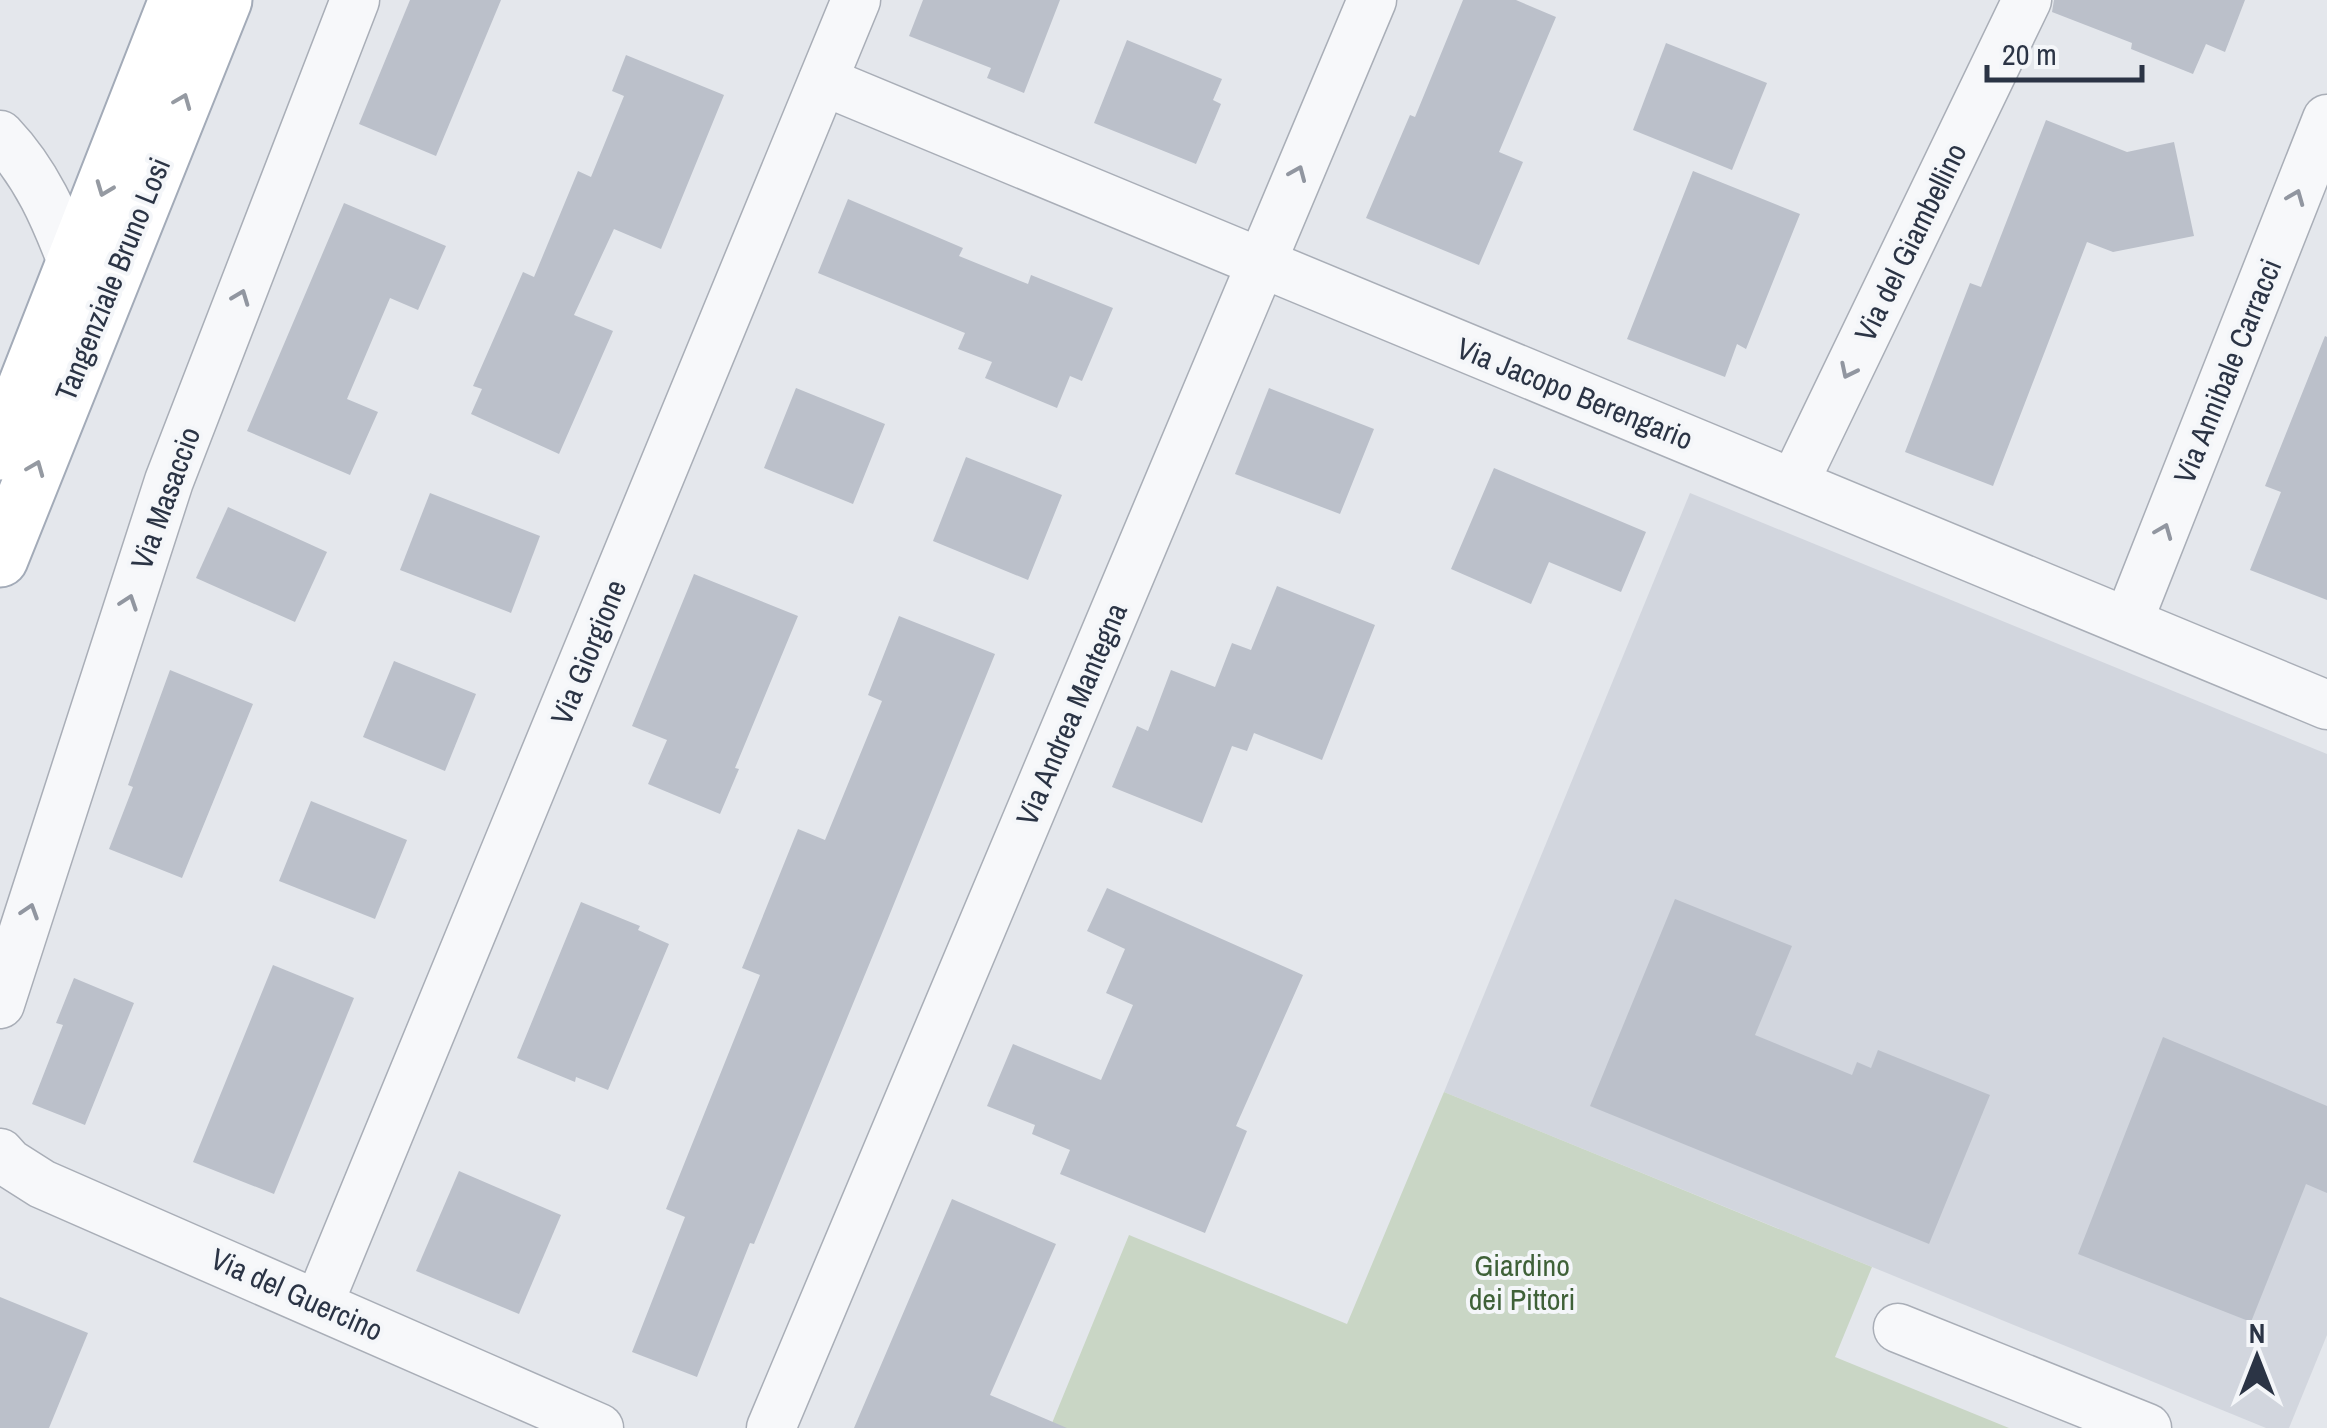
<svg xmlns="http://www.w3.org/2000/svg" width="2327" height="1428" font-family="'Archivo Narrow',sans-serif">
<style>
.built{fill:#d2d6de}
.green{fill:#c9d6c5}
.building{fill:#bbc0ca}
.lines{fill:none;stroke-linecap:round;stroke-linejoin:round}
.street-casing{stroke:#a9aeb7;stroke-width:51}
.primary-casing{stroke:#a3abb8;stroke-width:59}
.street{stroke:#f7f8fa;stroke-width:48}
.primary{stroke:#fff;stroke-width:55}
.oneway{stroke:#959aa2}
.oneway2{stroke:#9196a0}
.labels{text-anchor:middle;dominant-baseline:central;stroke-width:8;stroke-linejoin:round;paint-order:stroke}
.street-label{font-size:30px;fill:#2b3445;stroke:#f4f6f9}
.park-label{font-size:30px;fill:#3f6138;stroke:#f4f6f9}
</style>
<rect width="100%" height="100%" fill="#e4e7ec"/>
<path class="built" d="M 1690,493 L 2327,754 L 2327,1335 L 2289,1428 L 2266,1428 L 1444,1092 Z"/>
<path class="green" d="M 1444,1092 L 1872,1267 L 1835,1357 L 2009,1428 L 1050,1428 L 1129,1235 L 1347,1324 Z"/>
<g class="building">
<path d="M 410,0 L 501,0 L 436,156 L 359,124 Z"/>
<path d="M 923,0 L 1060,0 L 1024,93 L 987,78 L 991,68 L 909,36 Z"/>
<path d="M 1463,0 L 1516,0 L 1556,17 L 1499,152 L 1523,162 L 1479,265 L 1366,218 L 1410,115 L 1415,117 Z"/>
<path d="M 2054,0 L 2245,0 L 2225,52 L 2206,44 L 2193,74 L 2131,49 L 2132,43 L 2052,12 Z"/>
<path d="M 1127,40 L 1222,79 L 1213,100 L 1221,104 L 1196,164 L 1094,123 Z"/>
<path d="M 1666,43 L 1767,83 L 1732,170 L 1633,130 Z"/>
<path d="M 626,55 L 724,95 L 661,249 L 614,229 L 574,315 L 613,331 L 559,454 L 471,414 L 482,389 L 473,386 L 523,272 L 534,277 L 578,171 L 591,177 L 624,96 L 612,91 Z"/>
<path d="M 2046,120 L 2127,152 L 2174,142 L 2194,236 L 2113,252 L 2087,242 L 1993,486 L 1905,452 L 1970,283 L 1981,287 Z"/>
<path d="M 1693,171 L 1800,214 L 1746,349 L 1737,344 L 1725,377 L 1627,339 Z"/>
<path d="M 848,199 L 963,248 L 959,256 L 1028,284 L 1031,275 L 1113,308 L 1082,381 L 1070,376 L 1057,408 L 985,378 L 992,362 L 958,349 L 965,333 L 818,273 Z"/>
<path d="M 344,203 L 446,246 L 418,310 L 390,298 L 347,399 L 378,412 L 350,475 L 247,431 Z"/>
<path d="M 2325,336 L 2327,337 L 2327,600 L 2250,570 L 2281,492 L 2265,486 Z"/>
<path d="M 796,388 L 885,424 L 853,504 L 764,468 Z"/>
<path d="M 1269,388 L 1374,429 L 1340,514 L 1235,474 Z"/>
<path d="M 966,457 L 1062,495 L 1028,580 L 933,541 Z"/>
<path d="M 1494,468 L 1646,532 L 1621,592 L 1549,562 L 1531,604 L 1451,569 Z"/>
<path d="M 430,493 L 540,536 L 511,613 L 400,570 Z"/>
<path d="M 228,507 L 327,552 L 295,622 L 196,578 Z"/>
<path d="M 694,574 L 798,616 L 735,768 L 739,769 L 720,814 L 648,784 L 667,740 L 632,726 Z"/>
<path d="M 1277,586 L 1375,625 L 1322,760 L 1254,733 L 1247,751 L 1232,746 L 1202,823 L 1112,787 L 1137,726 L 1148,731 L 1171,670 L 1215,687 L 1232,643 L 1251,650 Z"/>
<path d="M 899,616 L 995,654 L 885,926 L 754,1244 L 750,1243 L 697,1377 L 632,1352 L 685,1217 L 666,1209 L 760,975 L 742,968 L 798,829 L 825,840 L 882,701 L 868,695 Z"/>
<path d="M 394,661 L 476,694 L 445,771 L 363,737 Z"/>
<path d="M 170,670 L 253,704 L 182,878 L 109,849 L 133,787 L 128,785 Z"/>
<path d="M 311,801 L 407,840 L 375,919 L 279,881 Z"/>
<path d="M 1107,888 L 1303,975 L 1236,1126 L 1247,1131 L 1205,1233 L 1060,1174 L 1070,1150 L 1032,1134 L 1035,1125 L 987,1106 L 1013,1044 L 1101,1080 L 1133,1005 L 1106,993 L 1125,949 L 1087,931 Z"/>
<path d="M 1675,899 L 1792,946 L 1755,1035 L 1852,1075 L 1857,1062 L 1871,1068 L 1878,1050 L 1990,1095 L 1929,1244 L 1590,1106 Z"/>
<path d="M 581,902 L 640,926 L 638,930 L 669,944 L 608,1090 L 576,1077 L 575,1082 L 517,1058 Z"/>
<path d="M 273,965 L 354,998 L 274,1194 L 193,1162 Z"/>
<path d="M 74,978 L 134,1003 L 85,1125 L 32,1104 L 63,1025 L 56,1023 Z"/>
<path d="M 2163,1037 L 2327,1106 L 2327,1193 L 2306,1184 L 2251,1322 L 2078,1254 Z"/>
<path d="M 459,1171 L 561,1215 L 519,1314 L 416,1271 Z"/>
<path d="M 952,1199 L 1056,1244 L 990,1395 L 1067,1428 L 854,1428 Z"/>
<path d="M 0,1297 L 88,1333 L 49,1428 L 0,1428 Z"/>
</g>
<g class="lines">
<g class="street-casing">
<g id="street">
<path d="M 823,81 L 2327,705"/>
<path d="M 0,135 C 37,174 55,217 74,267"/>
<path d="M 1794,483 L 2027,0"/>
<path d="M 2128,622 L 2327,119"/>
<path d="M 0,1004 L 169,481 L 355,0"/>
<path d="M 0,1153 L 9,1163 L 42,1184 L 599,1428"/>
<path d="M 319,1303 L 856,0"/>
<path d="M 1898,1328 L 2147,1428"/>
<path d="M 771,1428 L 1372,0"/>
</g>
</g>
<g class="primary-casing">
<g id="primary">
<path d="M 0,452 L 177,0"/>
<path d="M 0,559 L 224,0"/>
</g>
</g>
<use href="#street" class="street"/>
<use href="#primary" class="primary"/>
</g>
<defs><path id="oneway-chevron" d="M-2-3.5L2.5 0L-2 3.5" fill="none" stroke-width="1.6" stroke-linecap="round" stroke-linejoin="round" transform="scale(2.5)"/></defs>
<g class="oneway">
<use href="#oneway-chevron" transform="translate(183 101) rotate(-68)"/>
<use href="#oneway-chevron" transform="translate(104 189) rotate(111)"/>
<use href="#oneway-chevron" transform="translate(36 468) rotate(-68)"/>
</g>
<g class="oneway2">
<use href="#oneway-chevron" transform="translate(1298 173) rotate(-67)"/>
<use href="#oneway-chevron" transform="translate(2296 197) rotate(-68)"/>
<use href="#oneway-chevron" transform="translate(241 297) rotate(-69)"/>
<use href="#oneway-chevron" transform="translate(1848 371) rotate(116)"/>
<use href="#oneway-chevron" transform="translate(2164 531) rotate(-68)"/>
<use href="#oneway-chevron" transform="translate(129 602) rotate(-71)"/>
<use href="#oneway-chevron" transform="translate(30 911) rotate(-72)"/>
</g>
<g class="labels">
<g class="street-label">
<text transform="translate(1910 242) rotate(-64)">Via del Giambellino</text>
<text transform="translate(112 279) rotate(-68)">Tangenziale Bruno Losi</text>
<text transform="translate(2227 371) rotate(-68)">Via Annibale Carracci</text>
<text transform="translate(1575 393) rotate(22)">Via Jacopo Berengario</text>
<text transform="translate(165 498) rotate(-70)">Via Masaccio</text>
<text transform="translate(588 652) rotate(-68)">Via Giorgione</text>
<text transform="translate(1071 714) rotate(-67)">Via Andrea Mantegna</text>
<text transform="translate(297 1294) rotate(24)">Via del Guercino</text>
</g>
<g class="park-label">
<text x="1522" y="1265">Giardino<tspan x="1522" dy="34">dei Pittori</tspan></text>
</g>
</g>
<g transform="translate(2257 1358)" stroke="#f4f6f9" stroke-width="8" paint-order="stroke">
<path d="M0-8L18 38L0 25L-18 38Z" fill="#2b3445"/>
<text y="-15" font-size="28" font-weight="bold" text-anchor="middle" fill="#2b3445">N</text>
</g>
<path d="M1987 65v15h155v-15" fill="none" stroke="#2b3445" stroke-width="5"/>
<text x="2002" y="65" font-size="30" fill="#2b3445" stroke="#f4f6f9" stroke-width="8" paint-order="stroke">20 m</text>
</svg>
